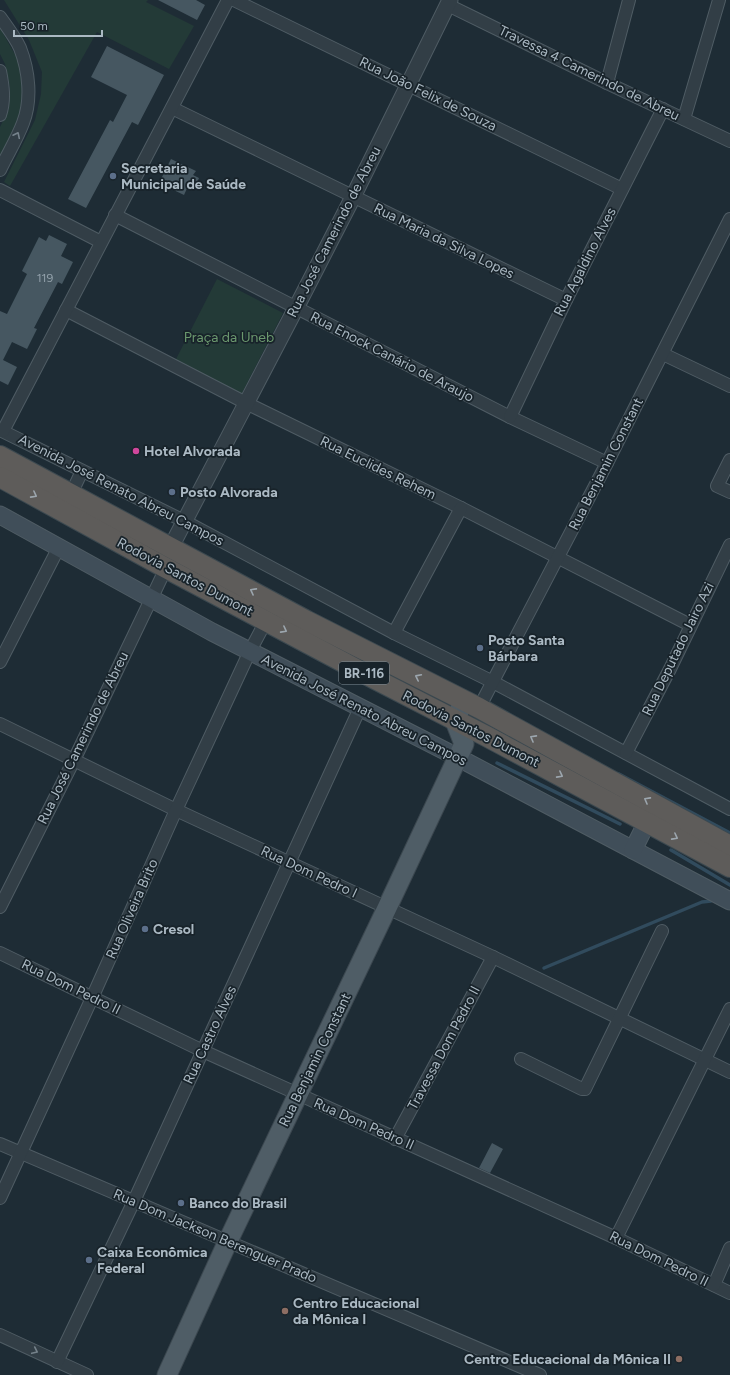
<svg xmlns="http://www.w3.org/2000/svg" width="730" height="1375" font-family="Figtree,sans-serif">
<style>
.green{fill:#233a37}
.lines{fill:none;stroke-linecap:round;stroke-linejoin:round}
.stream{stroke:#314b5d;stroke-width:3.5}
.building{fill:#465761}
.minor-casing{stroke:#4f5c64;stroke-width:14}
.tertiary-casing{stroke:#4f5c64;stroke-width:17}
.secondary-casing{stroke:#4f5c64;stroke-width:19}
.primary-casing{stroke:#3b474f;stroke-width:21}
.trunk-casing{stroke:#3c4950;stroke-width:22}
.minor{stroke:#323e46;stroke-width:12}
.tertiary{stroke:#323e46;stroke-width:15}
.secondary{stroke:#404e59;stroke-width:17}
.primary{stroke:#4f5d66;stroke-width:19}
.trunk{stroke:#5e5c5a;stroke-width:20}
.oneway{stroke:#75828b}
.oneway2{stroke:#9ca6ae}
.service-dot{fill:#5c6f8a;stroke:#18232a;stroke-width:1.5}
.hotel-dot{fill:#d1479c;stroke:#18232a;stroke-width:1.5}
.education-dot{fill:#8d6e63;stroke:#18232a;stroke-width:1.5}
.labels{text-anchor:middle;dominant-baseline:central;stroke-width:3.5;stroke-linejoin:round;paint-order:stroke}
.number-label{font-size:12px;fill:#92a0aa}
.shield{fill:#18232a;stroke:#7f8c95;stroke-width:1}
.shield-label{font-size:13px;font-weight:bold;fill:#abb9c3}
.street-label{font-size:14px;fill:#abb9c3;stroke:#18232a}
.poi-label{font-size:14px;font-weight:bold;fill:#abb9c3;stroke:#18232a;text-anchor:start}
.park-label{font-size:14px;fill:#6b986e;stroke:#18232a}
</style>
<rect width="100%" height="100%" fill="#1e2c35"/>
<g class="green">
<path d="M 4,0 L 148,0 L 146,2 L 194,26 L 169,69 L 97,32 L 10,186 L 4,182 L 35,120 L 41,94 L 42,72 L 29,40 Z"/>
<path d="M 0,28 L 18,60 L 23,87 L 20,115 L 0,160 L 0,127 L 8,111 L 10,87 L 5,64 L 0,54 Z"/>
<path d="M 217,279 L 283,313 L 241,395 L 175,361 Z"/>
</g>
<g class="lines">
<g class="stream">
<path d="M 497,763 L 620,824"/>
<path d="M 619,774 L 730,833"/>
<path d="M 671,850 L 730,885"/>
<path d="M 544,968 L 702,902 L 711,901"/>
</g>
</g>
<g class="building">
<path d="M 158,0 L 196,0 L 205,5 L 197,20 Z"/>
<path d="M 107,46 L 164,75 L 138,125 L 132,122 L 86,208 L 68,199 L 110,120 L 113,122 L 127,95 L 91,77 Z"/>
<path d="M 171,159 L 196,171 L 193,175 L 199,178 L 195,187 L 189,184 L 184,195 L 159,183 Z"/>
<path d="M 49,235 L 67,244 L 61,256 L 73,262 L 62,284 L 58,282 L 34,328 L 37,329 L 27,349 L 12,342 L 3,360 L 17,367 L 8,385 L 0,381 L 0,311 L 7,314 L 27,274 L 22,271 L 39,237 L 46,241 Z"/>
<path d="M 492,1143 L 503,1149 L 490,1173 L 479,1168 Z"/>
</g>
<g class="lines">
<g class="minor-casing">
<g id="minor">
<path d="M 234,0 L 622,189"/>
<path d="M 448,5 L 607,83 L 730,141"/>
<path d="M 0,17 C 7,27 15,37 20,48 C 29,71 32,100 23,123 C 17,139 7,155 0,170"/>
<path d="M 0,71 C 3,86 5,100 0,115"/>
<path d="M 607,83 L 629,0"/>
<path d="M 172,108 L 566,300"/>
<path d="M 684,119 L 719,0"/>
<path d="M 0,190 L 101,242"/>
<path d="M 115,215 L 510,417 L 607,463"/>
<path d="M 66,310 L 246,403 L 461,508 L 690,625"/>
<path d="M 663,354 L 730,386"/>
<path d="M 510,417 L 566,300 L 663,109"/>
<path d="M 0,430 L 184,521 L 394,633 L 493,682 L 730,809"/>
<path d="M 3,431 L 228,0"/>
<path d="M 730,460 L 717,486 L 730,492"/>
<path d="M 71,494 L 82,471"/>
<path d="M 394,633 L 461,508"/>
<path d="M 0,662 L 59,547"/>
<path d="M 479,708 L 607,463 L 730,219"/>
<path d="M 0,724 L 176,810 L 493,957 L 730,1072"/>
<path d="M 626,753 L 670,669 L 730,545"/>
<path d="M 0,907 L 74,760 L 166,568"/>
<path d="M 0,953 L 203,1051 L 616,1238 L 730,1293"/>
<path d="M 521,1059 L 582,1089 L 585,1089 L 662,931"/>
<path d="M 395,1139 L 493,957"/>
<path d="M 0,1144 L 540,1375"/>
<path d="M 0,1198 L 92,998 L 176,810 L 250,651 L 266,621"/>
<path d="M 616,1238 L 730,1009"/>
<path d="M 714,1285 L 730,1248"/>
<path d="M 0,1335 L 87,1375"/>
<path d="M 57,1362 L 134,1201 L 360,708"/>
</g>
</g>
<g class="tertiary-casing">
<path id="tertiary" d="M 171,547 L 296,308 L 353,197 L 450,0"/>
</g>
<g class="secondary-casing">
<g id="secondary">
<path d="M 0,515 L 212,632 L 457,757 L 730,901"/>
<path d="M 633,850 L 647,822"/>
</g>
</g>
<g class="primary-casing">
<path id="primary" d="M 167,1375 L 228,1241 L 387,908 L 464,744 L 455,721 L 460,709"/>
</g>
<g class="trunk-casing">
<g id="trunk">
<path d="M 0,456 L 307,621 L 479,708 L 730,846"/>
<path d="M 0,477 L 166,568 L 375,679 L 486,736 L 730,867"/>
</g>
</g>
<use href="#minor" class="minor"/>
<use href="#tertiary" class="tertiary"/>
<use href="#secondary" class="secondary"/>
<use href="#primary" class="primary"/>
<use href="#trunk" class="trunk"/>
</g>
<defs><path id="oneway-chevron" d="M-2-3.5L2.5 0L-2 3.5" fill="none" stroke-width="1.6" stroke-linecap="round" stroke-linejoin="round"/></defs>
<g class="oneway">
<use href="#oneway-chevron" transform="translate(17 135) rotate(-64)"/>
<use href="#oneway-chevron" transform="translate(35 1351) rotate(25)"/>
</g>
<g class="oneway2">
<use href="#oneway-chevron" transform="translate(34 495) rotate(28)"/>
<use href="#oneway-chevron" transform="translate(253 591) rotate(-152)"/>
<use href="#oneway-chevron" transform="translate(284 630) rotate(28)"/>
<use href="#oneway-chevron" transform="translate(418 677) rotate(-153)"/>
<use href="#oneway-chevron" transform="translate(533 738) rotate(-151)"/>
<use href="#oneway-chevron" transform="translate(560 775) rotate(28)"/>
<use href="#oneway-chevron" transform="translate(647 800) rotate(-151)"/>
<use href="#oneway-chevron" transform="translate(675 837) rotate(28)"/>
</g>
<g class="service-dot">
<circle cx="113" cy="176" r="4"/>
<circle cx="172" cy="492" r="4"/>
<circle cx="480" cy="648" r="4"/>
<circle cx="145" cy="929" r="4"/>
<circle cx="181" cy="1203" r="4"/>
<circle cx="89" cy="1260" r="4"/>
</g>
<circle class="hotel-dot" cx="136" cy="451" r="4"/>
<g class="education-dot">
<circle cx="285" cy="1311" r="4"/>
<circle cx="679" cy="1359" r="4"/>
</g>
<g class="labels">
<g class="number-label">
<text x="45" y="278">119</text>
</g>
<rect class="shield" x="339" y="662" width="50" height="22" rx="3"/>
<g class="shield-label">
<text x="364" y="673">BR-116</text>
</g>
<g class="street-label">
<text transform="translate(589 73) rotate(26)">Travessa 4 Camerindo de Abreu</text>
<text transform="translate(428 94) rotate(26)">Rua João Felix de Souza</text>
<text transform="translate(334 232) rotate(-63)">Rua José Camerindo de Abreu</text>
<text transform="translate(444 241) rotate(26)">Rua Maria da Silva Lopes</text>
<text transform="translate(585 262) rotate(-63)">Rua Agaldino Alves</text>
<text transform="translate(392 357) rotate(27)">Rua Enock Canário de Araujo</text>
<text transform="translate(606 464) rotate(-63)">Rua Benjamin Constant</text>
<text transform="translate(378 468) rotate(26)">Rua Euclides Rehem</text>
<text transform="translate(121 490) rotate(27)">Avenida José Renato Abreu Campos</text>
<text transform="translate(185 577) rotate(28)">Rodovia Santos Dumont</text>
<text transform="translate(678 649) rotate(-64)">Rua Deputado Jairo Azi</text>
<text transform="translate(364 710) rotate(27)">Avenida José Renato Abreu Campos</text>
<text transform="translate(471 729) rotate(27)">Rodovia Santos Dumont</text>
<text transform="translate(83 738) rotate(-64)">Rua José Camerindo de Abreu</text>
<text transform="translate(309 872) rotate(25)">Rua Dom Pedro I</text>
<text transform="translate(132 909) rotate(-66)">Rua Oliveira Brito</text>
<text transform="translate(71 987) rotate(26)">Rua Dom Pedro II</text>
<text transform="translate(210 1035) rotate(-65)">Rua Castro Alves</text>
<text transform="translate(444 1048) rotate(-62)">Travessa Dom Pedro II</text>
<text transform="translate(315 1060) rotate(-64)">Rua Benjamin Constant</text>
<text transform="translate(364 1124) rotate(24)">Rua Dom Pedro II</text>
<text transform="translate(215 1236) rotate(23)">Rua Dom Jackson Berenguer Prado</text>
<text transform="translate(659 1259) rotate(26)">Rua Dom Pedro II</text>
</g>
<g class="poi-label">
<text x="121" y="168">Secretaria<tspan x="121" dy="16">Municipal de Saúde</tspan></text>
<text x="144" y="451">Hotel Alvorada</text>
<text x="180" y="492">Posto Alvorada</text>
<text x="488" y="640">Posto Santa<tspan x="488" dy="16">Bárbara</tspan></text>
<text x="153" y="929">Cresol</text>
<text x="189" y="1203">Banco do Brasil</text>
<text x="97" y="1252">Caixa Econômica<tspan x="97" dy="16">Federal</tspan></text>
<text x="293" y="1303">Centro Educacional<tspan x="293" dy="16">da Mônica I</tspan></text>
<text x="671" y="1359" text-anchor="end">Centro Educacional da Mônica II</text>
</g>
<g class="park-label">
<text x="229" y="337">Praça da Uneb</text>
</g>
</g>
<path d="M14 30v6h88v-6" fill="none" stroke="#abb9c3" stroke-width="2"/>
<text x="20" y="30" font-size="12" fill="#abb9c3" stroke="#18232a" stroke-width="3" paint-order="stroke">50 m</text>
</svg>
